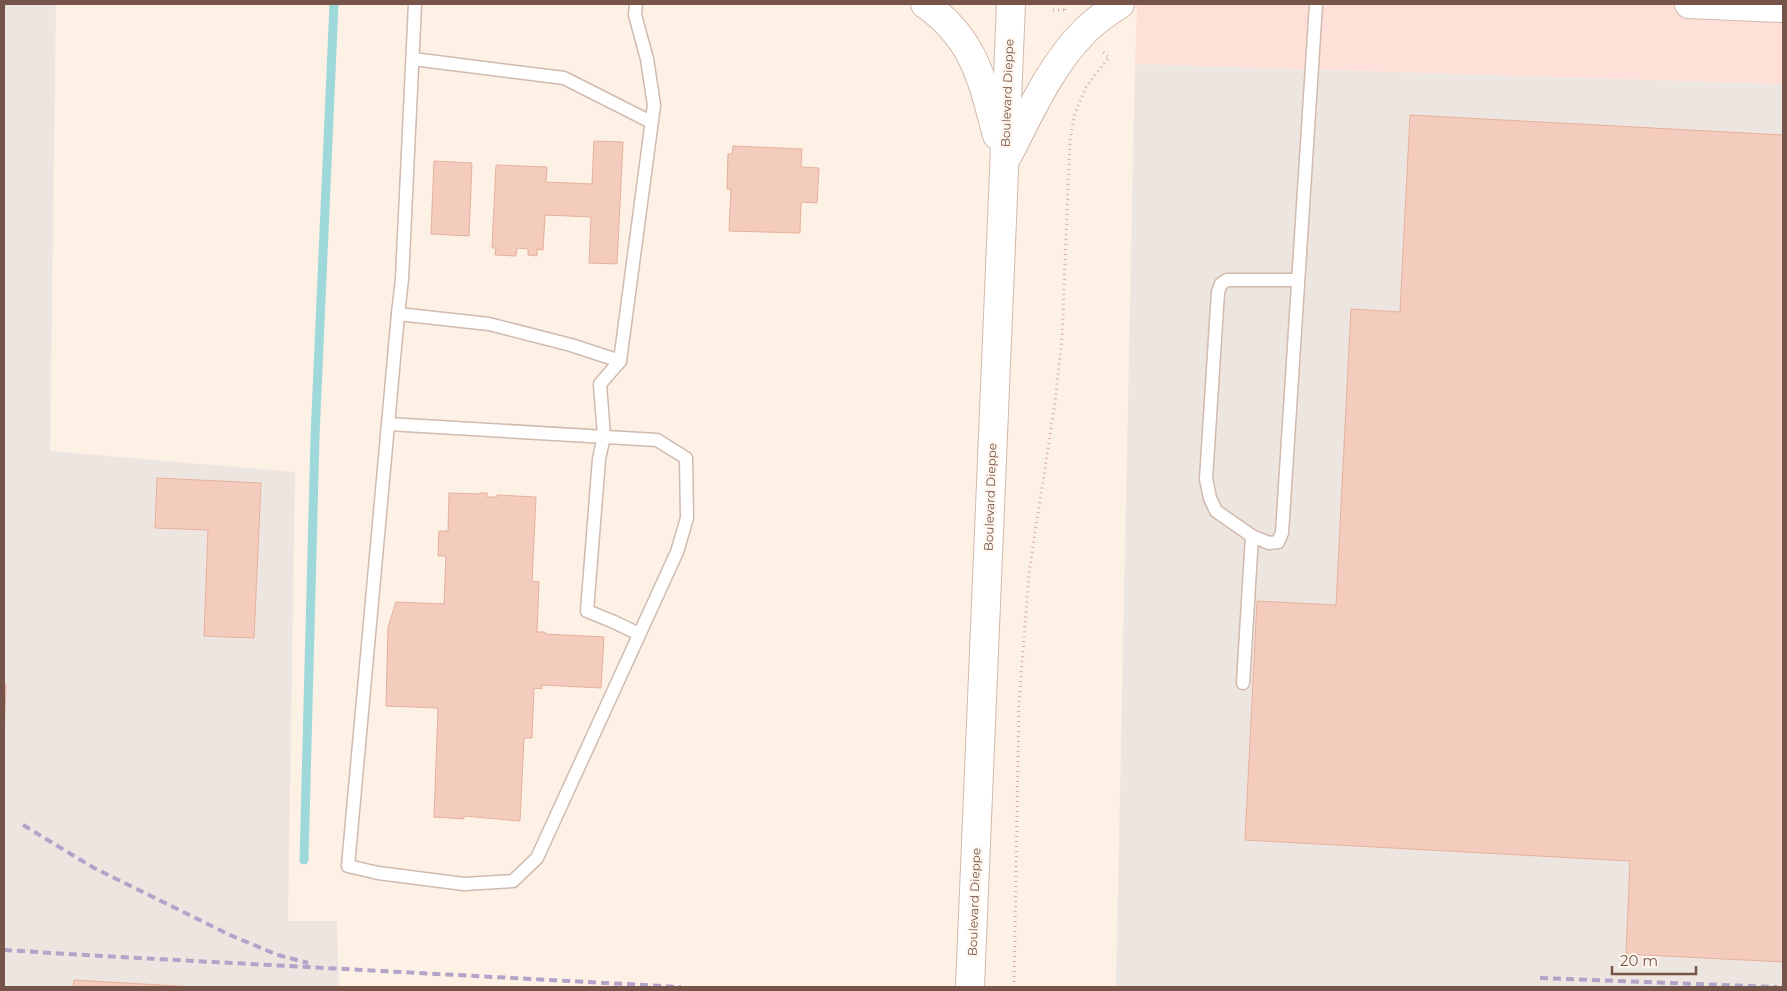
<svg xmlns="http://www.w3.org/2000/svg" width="1787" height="991" font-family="Montserrat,sans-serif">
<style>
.commercial{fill:#fee0d9}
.industrial{fill:#ede5e0}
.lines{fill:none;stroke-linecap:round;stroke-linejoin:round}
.stream{stroke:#9fd8da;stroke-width:9}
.building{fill:#f3ccbd;stroke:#e7b09c}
.service-casing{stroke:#d1baae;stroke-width:15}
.tertiary-casing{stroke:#d1baae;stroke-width:30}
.secondary-casing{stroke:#d4b9ab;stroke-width:30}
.path{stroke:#d9af9f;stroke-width:3;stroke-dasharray:1 4;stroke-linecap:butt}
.service{stroke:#fff;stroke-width:12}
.tertiary{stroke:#fff;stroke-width:28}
.secondary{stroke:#fff;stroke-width:28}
.rail{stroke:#b2a3c8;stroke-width:4;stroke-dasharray:8 5;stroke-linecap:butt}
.labels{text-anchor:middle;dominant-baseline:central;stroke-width:4.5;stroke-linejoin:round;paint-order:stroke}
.street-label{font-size:12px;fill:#775449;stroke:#fff6ed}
</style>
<rect width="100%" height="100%" fill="#fdf1e6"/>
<path class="commercial" d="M 1137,4 L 1783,4 L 1783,84 L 1135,64 Z"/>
<g class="industrial">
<path d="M 4,4 L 56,4 L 50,451 L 295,472 L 288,921 L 337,921 L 339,987 L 4,987 Z"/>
<path d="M 1135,64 L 1783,84 L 1783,987 L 1116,987 Z"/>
</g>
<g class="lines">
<path class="stream" d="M 304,860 L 315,437 L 334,4"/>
</g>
<g class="building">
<path d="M 1410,115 L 1783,135 L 1783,962 L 1626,954 L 1630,861 L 1245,840 L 1257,601 L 1336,605 L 1351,309 L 1400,312 Z"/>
<path d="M 594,141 L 623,142 L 617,264 L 589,263 L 591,217 L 545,215 L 543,250 L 537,249 L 537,256 L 528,255 L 528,249 L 517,248 L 516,256 L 495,255 L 496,248 L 492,248 L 496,165 L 547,167 L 546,182 L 592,184 Z"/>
<path d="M 733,146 L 802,149 L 801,167 L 819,168 L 817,203 L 801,202 L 800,233 L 729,231 L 731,189 L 727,189 L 728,154 L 732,154 Z"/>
<path d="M 434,161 L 472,163 L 469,236 L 431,234 Z"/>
<path d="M 157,478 L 261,483 L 254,638 L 204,636 L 208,530 L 155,528 Z"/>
<path d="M 449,493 L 479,494 L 480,493 L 487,493 L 487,497 L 497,497 L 497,495 L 536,497 L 532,581 L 539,582 L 537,632 L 545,632 L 545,634 L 604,637 L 601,688 L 542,685 L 542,689 L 534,688 L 532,738 L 524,738 L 520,821 L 464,816 L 464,819 L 434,817 L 438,708 L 386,706 L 388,627 L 396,602 L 444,604 L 446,556 L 438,556 L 439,531 L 448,531 Z"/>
<path d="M 4,684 L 6,684 L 4,736 Z"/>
<path d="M 74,980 L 195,987 L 73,987 Z"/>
</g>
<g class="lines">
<g class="service-casing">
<g id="service">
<path d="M 636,4 L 635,15 L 647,59 L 654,105 L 620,361 L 600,384 L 604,436 L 599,459 L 587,611 L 614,622 L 639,634"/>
<path d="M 413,59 L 564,78 L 651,122"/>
<path d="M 1298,280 L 1227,280 L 1221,284 L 1218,292 L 1206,479 L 1210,498 L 1216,511 L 1252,536 L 1269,543 L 1278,542 L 1282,533 L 1316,4"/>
<path d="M 398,314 L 489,324 L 571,345 L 620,361"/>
<path d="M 388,424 L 657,440 L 686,458 L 687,518 L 677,552 L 537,858 L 513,881 L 464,884 L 378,873 L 348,866 L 398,314 L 402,279 L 415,4"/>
<path d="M 1243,683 L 1252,536"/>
</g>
</g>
<g class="tertiary-casing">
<path id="tertiary" d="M 1689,4 L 1783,8"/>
</g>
<g class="secondary-casing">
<g id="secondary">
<path d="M 925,4 C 975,39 982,80 997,135"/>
<path d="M 1008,155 C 1030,113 1050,66 1084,32 C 1094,21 1108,12 1120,4"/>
<path d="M 970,987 L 1011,4"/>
</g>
</g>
<g class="path">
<path d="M 1064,4 L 1065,11"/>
<path d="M 1053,10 L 1064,10"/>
<path d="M 1014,987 L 1019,703 L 1029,573 L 1055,402 L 1062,338 L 1070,140 L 1075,113 L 1086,87 L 1109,57 L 1103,52"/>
</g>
<use href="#service" class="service"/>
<use href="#tertiary" class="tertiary"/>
<use href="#secondary" class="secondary"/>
<g class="rail">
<path d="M 23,825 L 94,868 L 230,935 L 278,955 L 308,963"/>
<path d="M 4,950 L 101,956 L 681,987"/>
<path d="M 1540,978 L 1777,987"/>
</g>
</g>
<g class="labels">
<g class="street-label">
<text transform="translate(1007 93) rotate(-88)">Boulevard Dieppe</text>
<text transform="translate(990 497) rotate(-88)">Boulevard Dieppe</text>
<text transform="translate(974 902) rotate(-88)">Boulevard Dieppe</text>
</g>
</g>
<rect width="1787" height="991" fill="none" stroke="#775449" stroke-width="10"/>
<path d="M1612 966v8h84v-8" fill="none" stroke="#775449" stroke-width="2.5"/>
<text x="1620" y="966" font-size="15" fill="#775449" stroke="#fff6ed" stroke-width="4" paint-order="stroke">20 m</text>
</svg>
